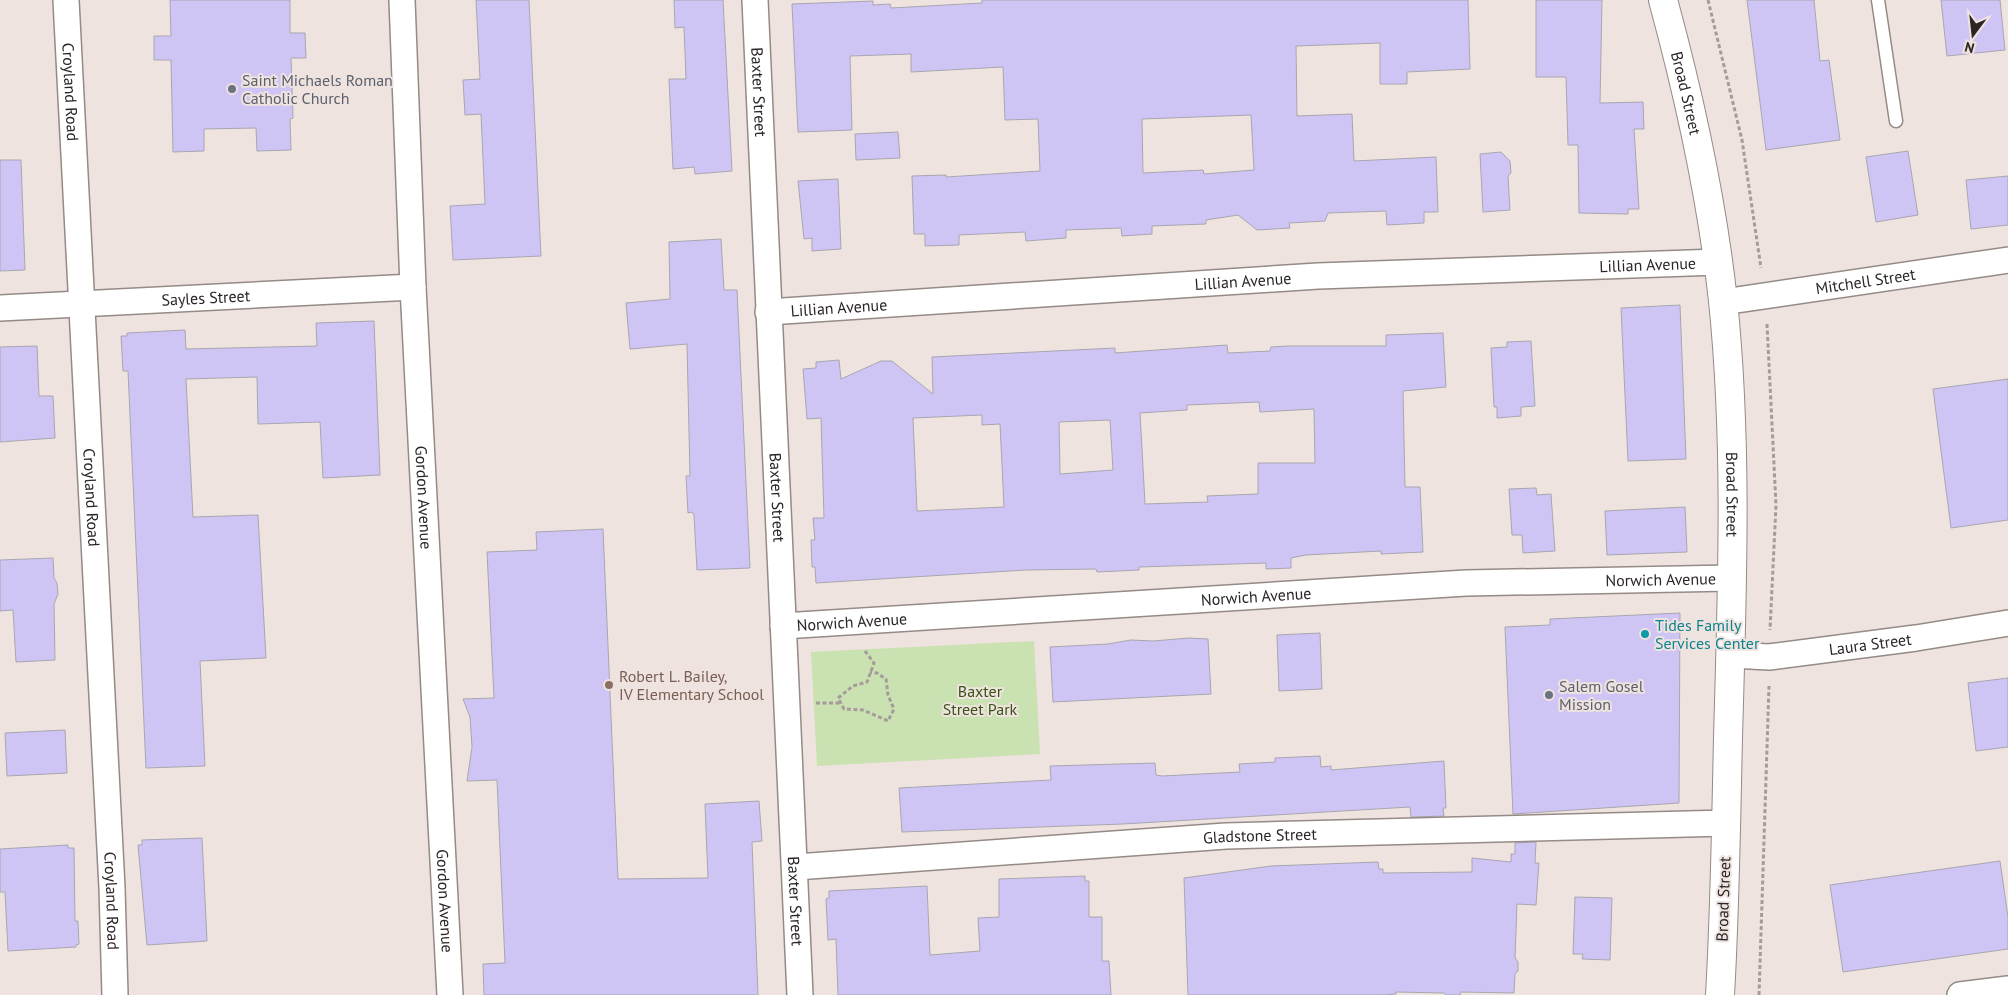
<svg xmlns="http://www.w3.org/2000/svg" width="2008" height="995" font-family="'PT Sans',sans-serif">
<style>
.green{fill:#cae1b2}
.building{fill:#cfc5f5;stroke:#a8a6b0;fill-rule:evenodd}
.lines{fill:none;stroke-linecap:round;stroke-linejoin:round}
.lane-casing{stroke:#948a86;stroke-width:15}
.street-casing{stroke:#948a86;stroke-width:28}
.primary-casing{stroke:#948a86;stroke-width:30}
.path{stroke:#a59c99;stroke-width:3;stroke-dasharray:4 2.5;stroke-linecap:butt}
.lane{stroke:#fff;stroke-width:12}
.street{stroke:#fff;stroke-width:25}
.primary{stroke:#fff;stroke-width:28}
.worship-dot{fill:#6b7280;stroke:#efe3df;stroke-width:2}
.culture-dot{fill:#0f9aa8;stroke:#efe3df;stroke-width:2}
.education-dot{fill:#8d6e63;stroke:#efe3df;stroke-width:2}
.labels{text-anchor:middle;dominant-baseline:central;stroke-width:4;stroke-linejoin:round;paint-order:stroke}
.worship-label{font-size:16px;fill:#5b616d;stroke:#efe3df;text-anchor:start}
.street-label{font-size:16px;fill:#2b2625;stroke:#efe3df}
.culture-label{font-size:16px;fill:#0d838f;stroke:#efe3df;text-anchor:start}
.education-label{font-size:16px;fill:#785e54;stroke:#efe3df;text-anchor:start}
.park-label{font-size:16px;fill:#395315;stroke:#efe3df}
</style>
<rect width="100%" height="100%" fill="#efe3df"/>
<path class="green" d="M 1034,641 L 1040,754 L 817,766 L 811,652 Z"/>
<g class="building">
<path d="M 170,0 L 290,0 L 290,33 L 305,33 L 306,58 L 291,58 L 293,118 L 290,119 L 291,150 L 257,151 L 256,128 L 204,129 L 204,151 L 173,152 L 171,60 L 154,60 L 154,36 L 171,36 Z"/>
<path d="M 476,0 L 529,0 L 541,256 L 453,260 L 450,206 L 485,204 L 481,114 L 465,115 L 463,80 L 480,79 Z"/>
<path d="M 674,0 L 723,0 L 732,171 L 695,174 L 694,167 L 673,169 L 669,79 L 686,79 L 684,27 L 675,28 Z"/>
<path d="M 982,0 L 1468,0 L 1470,69 L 1407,72 L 1407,84 L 1380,84 L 1380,43 L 1296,46 L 1297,116 L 1352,114 L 1354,161 L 1436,157 L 1438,212 L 1424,212 L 1424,223 L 1387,225 L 1386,211 L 1328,213 L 1325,221 L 1289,223 L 1290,228 L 1257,230 L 1238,215 L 1206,220 L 1206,224 L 1152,226 L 1152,234 L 1122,236 L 1121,228 L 1066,230 L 1066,238 L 1026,241 L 1025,232 L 959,235 L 959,245 L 925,246 L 925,234 L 914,234 L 912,176 L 946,175 L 946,177 L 1040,171 L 1038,119 L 1005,120 L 1003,67 L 911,72 L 911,54 L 850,56 L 852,130 L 798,132 L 792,4 L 873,1 L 873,5 L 890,4 L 891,8 L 982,3 ZM 1251,115 L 1254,170 L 1204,174 L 1203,170 L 1143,173 L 1142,119 Z"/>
<path d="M 1536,0 L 1602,0 L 1600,103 L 1643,102 L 1644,129 L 1634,129 L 1639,209 L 1628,209 L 1628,214 L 1579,213 L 1578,145 L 1568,145 L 1566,77 L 1536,77 Z"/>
<path d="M 1747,0 L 1814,0 L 1820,61 L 1829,60 L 1840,140 L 1766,150 Z"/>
<path d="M 1941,0 L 2000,0 L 2005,50 L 1947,56 Z"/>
<path d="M 898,132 L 900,158 L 856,160 L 855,134 Z"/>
<path d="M 1908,151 L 1918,215 L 1876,222 L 1866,157 Z"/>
<path d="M 1501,152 L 1510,161 L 1511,173 L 1508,176 L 1510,210 L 1483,212 L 1480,154 Z"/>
<path d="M 0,160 L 21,160 L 25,270 L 0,271 Z"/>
<path d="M 2008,176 L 2008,225 L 1971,229 L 1966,180 Z"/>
<path d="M 838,179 L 841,249 L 812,251 L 812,238 L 804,239 L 798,181 Z"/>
<path d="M 721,239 L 724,290 L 737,290 L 750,568 L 697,570 L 694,515 L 692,512 L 688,513 L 686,476 L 690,476 L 687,344 L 630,349 L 626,303 L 670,299 L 669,242 Z"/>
<path d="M 1680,305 L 1686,459 L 1628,461 L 1621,308 Z"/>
<path d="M 374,321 L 380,475 L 323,478 L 320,422 L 258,424 L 257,377 L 186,379 L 193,517 L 258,515 L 266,658 L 200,661 L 205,766 L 146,768 L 128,371 L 123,371 L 121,336 L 127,336 L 127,333 L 185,330 L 186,349 L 317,346 L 316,323 Z"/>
<path d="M 1443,333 L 1446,387 L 1403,391 L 1405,487 L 1420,487 L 1423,552 L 1381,554 L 1381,551 L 1306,555 L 1291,558 L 1291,568 L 1266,569 L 1266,563 L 1139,567 L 1139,570 L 1097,572 L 1096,569 L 1026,570 L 816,583 L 815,567 L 812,567 L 811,540 L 815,540 L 813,518 L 824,518 L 821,418 L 807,419 L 803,369 L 816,368 L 816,362 L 839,360 L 841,379 L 881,361 L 892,361 L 933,394 L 932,357 L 1115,348 L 1115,353 L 1227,345 L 1228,353 L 1270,351 L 1271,347 L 1289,346 L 1386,346 L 1386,335 ZM 1259,402 L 1260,412 L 1314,409 L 1315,463 L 1258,463 L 1258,494 L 1207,496 L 1208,502 L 1145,504 L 1140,413 L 1187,410 L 1187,405 ZM 982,415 L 982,425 L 1000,424 L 1004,507 L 917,511 L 913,418 ZM 1110,420 L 1113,470 L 1060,474 L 1059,422 Z"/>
<path d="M 1531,341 L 1535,406 L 1521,407 L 1521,416 L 1497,418 L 1497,407 L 1494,407 L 1491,348 L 1507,347 L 1507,342 Z"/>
<path d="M 37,346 L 39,396 L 53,396 L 55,438 L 0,442 L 0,347 Z"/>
<path d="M 2008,379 L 2008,520 L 1951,528 L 1933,389 Z"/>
<path d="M 1536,488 L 1537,495 L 1551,494 L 1555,551 L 1523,553 L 1522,535 L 1512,535 L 1509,489 Z"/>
<path d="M 1685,507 L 1687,552 L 1607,555 L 1605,511 Z"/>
<path d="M 603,529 L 618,879 L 708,878 L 705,804 L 759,801 L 762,841 L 752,842 L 758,995 L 484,995 L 483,964 L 505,963 L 497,780 L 467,781 L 472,747 L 470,717 L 463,699 L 494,698 L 487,552 L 537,550 L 536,532 Z"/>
<path d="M 53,558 L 54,578 L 57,583 L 58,594 L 54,604 L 55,660 L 16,662 L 13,610 L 0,611 L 0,560 Z"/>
<path d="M 1680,613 L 1679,803 L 1513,814 L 1505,627 L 1550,625 L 1550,619 Z"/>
<path d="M 1320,633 L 1322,689 L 1279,691 L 1277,635 Z"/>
<path d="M 1189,638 L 1208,639 L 1211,694 L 1053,702 L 1050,647 L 1108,644 L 1131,640 L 1153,641 Z"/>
<path d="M 2008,678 L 2008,747 L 1976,751 L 1968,683 Z"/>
<path d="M 65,730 L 67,773 L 7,776 L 5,733 Z"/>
<path d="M 1320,756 L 1321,767 L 1331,766 L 1331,770 L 1444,761 L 1446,808 L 1443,808 L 1444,816 L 1411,817 L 1410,807 L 1123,824 L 902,832 L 899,788 L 1051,780 L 1050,766 L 1155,763 L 1156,775 L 1162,776 L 1240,772 L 1239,764 L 1275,762 L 1275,758 Z"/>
<path d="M 202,838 L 207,941 L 147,945 L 138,845 L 142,845 L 142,840 Z"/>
<path d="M 1536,842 L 1535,863 L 1539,863 L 1536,905 L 1517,904 L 1515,958 L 1518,962 L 1518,971 L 1515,974 L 1514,993 L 1461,992 L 1460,995 L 1446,995 L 1444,993 L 1396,992 L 1396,994 L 1383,995 L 1188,995 L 1184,878 L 1271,866 L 1378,862 L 1379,869 L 1383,869 L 1383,873 L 1472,872 L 1472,858 L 1511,862 L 1511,854 L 1515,854 L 1515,843 Z"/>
<path d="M 68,845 L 68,848 L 74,848 L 75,921 L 78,921 L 79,944 L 76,945 L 76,947 L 8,951 L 5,892 L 0,892 L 0,849 Z"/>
<path d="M 2000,861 L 2008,917 L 2008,949 L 1843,972 L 1830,885 Z"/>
<path d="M 1085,876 L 1085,881 L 1089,881 L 1089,917 L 1102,917 L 1102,961 L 1109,961 L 1111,995 L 838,995 L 836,939 L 828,940 L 826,899 L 829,898 L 829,891 L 927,886 L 930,955 L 980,951 L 978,918 L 999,917 L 999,879 Z"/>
<path d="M 1575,897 L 1612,898 L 1610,960 L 1582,959 L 1583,954 L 1573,954 Z"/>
</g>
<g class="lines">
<g class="lane-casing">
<path id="lane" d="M 1878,0 L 1896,121"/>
</g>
<g class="street-casing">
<g id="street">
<path id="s1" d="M 66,0 L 112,888 L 115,995"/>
<path id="s2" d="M 402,0 L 413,287 L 450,995"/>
<path id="s3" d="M 755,0 L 800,995"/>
<path id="s4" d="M 1723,302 L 2008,260"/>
<path id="s5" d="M 0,308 L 413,287"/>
<path id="s6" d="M 768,312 L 1318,276 L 1718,262"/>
<path id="s7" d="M 783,626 L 1466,583 L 1731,578"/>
<path id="s8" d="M 1731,655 L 1769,657 L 1916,638 L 2008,623"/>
<path id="s9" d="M 796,867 L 1226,836 L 1726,823"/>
<path d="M 1960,995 L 2008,989"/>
</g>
</g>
<g class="primary-casing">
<g id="primary">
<path id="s10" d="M 1663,0 C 1690,99 1712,199 1723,301 C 1738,446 1732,593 1728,738 C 1726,824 1725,910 1720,995"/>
</g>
</g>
<g class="path">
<path d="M 1708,0 L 1742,140 L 1761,268"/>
<path d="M 1767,324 L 1776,505 L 1770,630"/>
<path d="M 865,651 L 874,663 L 867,682 L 853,686 L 838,698 L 844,709 L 863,710 L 888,721 L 894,709 L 888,695 L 886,679 L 877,673 L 870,672"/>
<path d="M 816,703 L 840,703"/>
<path d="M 1759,995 L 1769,686"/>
</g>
<use href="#lane" class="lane"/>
<use href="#street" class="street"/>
<use href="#primary" class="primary"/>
</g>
<g class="worship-dot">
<circle cx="232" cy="89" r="5"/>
<circle cx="1549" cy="695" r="5"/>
</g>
<circle class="culture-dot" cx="1645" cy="634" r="5"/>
<circle class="education-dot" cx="609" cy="685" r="5"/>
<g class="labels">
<g class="worship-label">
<text x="242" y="80">Saint Michaels Roman<tspan x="242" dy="18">Catholic Church</tspan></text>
<text x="1559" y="686">Salem Gosel<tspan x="1559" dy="18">Mission</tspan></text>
</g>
<g class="street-label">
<text stroke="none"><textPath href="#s1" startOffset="92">Croyland Road</textPath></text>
<text stroke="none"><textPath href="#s3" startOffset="92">Baxter Street</textPath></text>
<text stroke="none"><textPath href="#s10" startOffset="96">Broad Street</textPath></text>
<text stroke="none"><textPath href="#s6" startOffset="881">Lillian Avenue</textPath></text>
<text stroke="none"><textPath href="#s6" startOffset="476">Lillian Avenue</textPath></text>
<text stroke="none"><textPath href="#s4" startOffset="144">Mitchell Street</textPath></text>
<text stroke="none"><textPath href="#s5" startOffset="206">Sayles Street</textPath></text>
<text stroke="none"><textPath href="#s6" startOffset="71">Lillian Avenue</textPath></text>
<text stroke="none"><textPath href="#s10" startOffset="501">Broad Street</textPath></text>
<text stroke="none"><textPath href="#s1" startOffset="498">Croyland Road</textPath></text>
<text stroke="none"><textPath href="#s2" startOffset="498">Gordon Avenue</textPath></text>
<text stroke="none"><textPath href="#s3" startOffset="498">Baxter Street</textPath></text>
<text stroke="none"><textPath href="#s7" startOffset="879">Norwich Avenue</textPath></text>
<text stroke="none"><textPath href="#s7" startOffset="474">Norwich Avenue</textPath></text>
<text stroke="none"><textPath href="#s7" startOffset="69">Norwich Avenue</textPath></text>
<text stroke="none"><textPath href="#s8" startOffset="140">Laura Street</textPath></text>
<text stroke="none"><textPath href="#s9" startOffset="465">Gladstone Street</textPath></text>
<text transform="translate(1723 899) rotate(-88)">Broad Street</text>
<text stroke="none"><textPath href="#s1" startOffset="902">Croyland Road</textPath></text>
<text stroke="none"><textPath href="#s2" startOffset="902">Gordon Avenue</textPath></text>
<text stroke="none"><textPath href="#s3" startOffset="902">Baxter Street</textPath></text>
</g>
<g class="culture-label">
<text x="1655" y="625">Tides Family<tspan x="1655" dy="18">Services Center</tspan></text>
</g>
<g class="education-label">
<text x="619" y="676">Robert L. Bailey,<tspan x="619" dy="18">IV Elementary School</tspan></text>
</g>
<g class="park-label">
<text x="980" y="691">Baxter<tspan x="980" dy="18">Street Park</tspan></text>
</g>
</g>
<g transform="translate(1973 35) rotate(195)" stroke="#efe3df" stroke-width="4" paint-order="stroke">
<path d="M0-4L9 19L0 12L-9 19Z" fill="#2b2625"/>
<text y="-8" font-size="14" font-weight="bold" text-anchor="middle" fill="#2b2625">N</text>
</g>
</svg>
